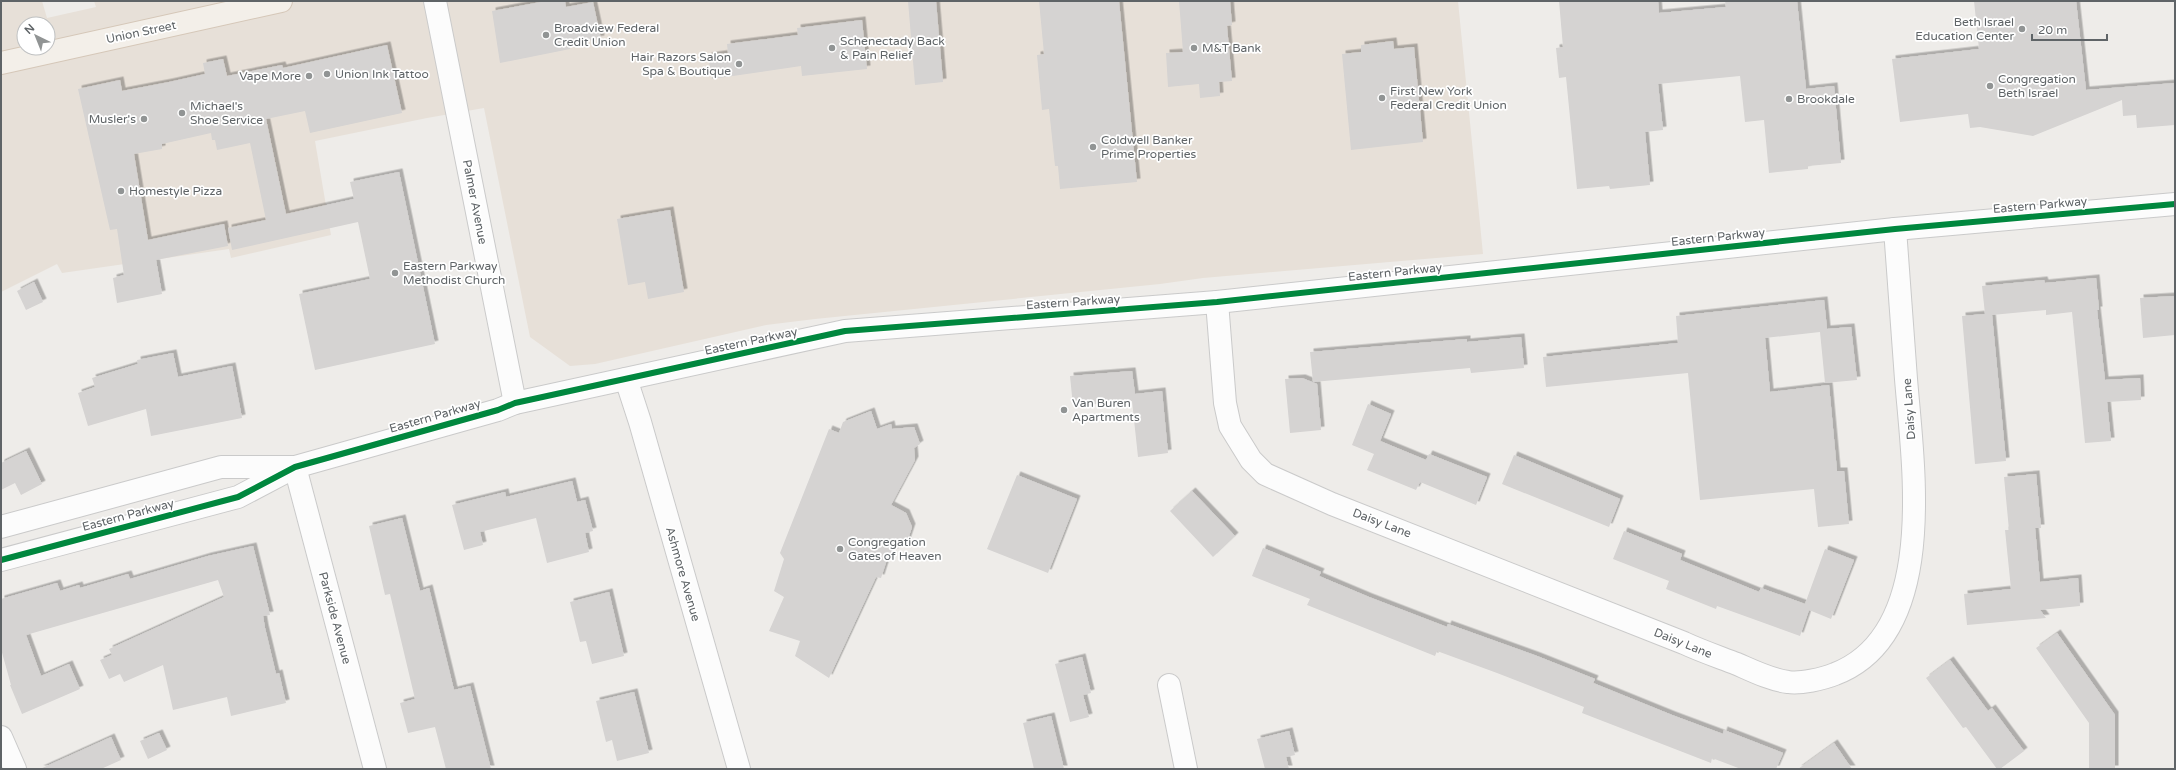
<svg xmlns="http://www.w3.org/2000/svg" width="2176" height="770" font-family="'Varela Round',sans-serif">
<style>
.commercial{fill:#e7e0d8;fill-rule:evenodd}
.building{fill:#d5d3d2;filter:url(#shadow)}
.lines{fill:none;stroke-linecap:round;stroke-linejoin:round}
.minor-casing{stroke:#cacaca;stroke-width:24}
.major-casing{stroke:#d5c7b8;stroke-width:24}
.minor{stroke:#fcfcfc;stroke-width:22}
.major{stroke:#f3efe9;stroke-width:22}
.cycleway-casing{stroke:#fff;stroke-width:8}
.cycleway{stroke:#00873e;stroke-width:6}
.poi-dot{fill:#919494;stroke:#fff;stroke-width:1.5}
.labels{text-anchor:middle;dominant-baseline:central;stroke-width:3.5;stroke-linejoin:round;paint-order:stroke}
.poi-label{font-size:12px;fill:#5f6467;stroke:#fff;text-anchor:start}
.street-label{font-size:12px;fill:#5f6467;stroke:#fff}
</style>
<defs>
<filter id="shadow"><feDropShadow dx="3.5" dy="-3.5" stdDeviation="0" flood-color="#0004"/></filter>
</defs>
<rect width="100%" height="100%" fill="#eeece9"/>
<path class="commercial" d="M 1,1 L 42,1 L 47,18 L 96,7 L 94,1 L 1458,1 L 1483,254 L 1203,278 L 1160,284 L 815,319 L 766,325 L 595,364 L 570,366 L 530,337 L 484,108 L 427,118 L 315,141 L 331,235 L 231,258 L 229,249 L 62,273 L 57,264 L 1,292 ZM 24,24 L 48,24 L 48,48 L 24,48 Z"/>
<g class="building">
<path d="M 546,1 L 565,1 L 566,7 L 593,2 L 601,39 L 571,43 L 570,49 L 500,63 L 492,11 Z"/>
<path d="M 908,1 L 936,1 L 943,82 L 915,85 Z"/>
<path d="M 1039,1 L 1119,1 L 1137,182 L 1060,189 L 1058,166 L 1055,166 L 1049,109 L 1042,110 L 1037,55 L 1044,54 Z"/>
<path d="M 1179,1 L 1230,1 L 1232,25 L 1227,26 L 1232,81 L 1219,82 L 1220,96 L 1200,98 L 1199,84 L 1168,87 L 1166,53 L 1183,52 Z"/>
<path d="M 1559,1 L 1658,1 L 1659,13 L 1726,7 L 1725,1 L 1797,1 L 1806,89 L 1834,86 L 1841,163 L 1808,166 L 1808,169 L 1769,173 L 1764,120 L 1745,122 L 1740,76 L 1658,84 L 1663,130 L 1645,132 L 1650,185 L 1610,189 L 1609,186 L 1577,189 L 1566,77 L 1559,78 L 1556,48 L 1563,47 Z"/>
<path d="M 1974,1 L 2076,1 L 2086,90 L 2175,83 L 2175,125 L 2137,128 L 2136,115 L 2123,116 L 2122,100 L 2033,136 L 1980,127 L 1970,128 L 1968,114 L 1900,122 L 1892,59 L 1979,49 Z"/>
<path d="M 862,20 L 867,69 L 802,76 L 801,66 L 712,79 L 708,56 L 728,53 L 727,44 L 798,35 L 797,28 Z"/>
<path d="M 1393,41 L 1394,49 L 1414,47 L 1423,142 L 1351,150 L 1342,54 L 1361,52 L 1361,45 Z"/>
<path d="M 387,45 L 402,113 L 310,133 L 305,111 L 266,119 L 286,214 L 354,199 L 350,182 L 399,172 L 435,344 L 315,370 L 299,294 L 370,279 L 358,222 L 232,250 L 228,228 L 266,220 L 250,143 L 217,150 L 215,140 L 212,140 L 211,133 L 162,144 L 162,149 L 134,154 L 148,240 L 224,224 L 228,246 L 156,260 L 162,294 L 117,303 L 113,278 L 124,275 L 117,229 L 110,230 L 78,89 L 120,80 L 122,91 L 169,82 L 205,74 L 203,63 L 223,59 L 227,76 L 282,65 L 283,68 Z"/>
<path d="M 670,210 L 684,292 L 648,299 L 645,282 L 628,285 L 617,219 Z"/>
<path d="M 2096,278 L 2099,310 L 2097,310 L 2105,380 L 2140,378 L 2141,400 L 2107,402 L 2111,441 L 2085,443 L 2072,312 L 2046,315 L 2046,310 L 1992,315 L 2006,461 L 1975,464 L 1962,316 L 1985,314 L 1982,286 L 2044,280 L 2045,283 Z"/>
<path d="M 34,282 L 43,302 L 26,310 L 17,291 Z"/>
<path d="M 2175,296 L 2175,335 L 2143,338 L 2140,298 Z"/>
<path d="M 1824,300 L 1827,329 L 1851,327 L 1857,380 L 1825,383 L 1820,332 L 1765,338 L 1770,392 L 1829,385 L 1837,471 L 1844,471 L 1849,524 L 1818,527 L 1814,489 L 1700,500 L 1688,373 L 1546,387 L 1543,357 L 1678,343 L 1676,316 Z"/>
<path d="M 1521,337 L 1524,368 L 1471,373 L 1470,368 L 1313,382 L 1310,352 L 1467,339 L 1467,342 Z"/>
<path d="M 173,353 L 178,377 L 232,366 L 242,418 L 151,436 L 146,409 L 88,426 L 78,393 L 95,387 L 92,378 L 138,364 L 137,360 Z"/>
<path d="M 1132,371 L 1135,394 L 1162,391 L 1168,453 L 1138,457 L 1132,401 L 1073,406 L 1070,376 Z"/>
<path d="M 1302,378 L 1317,384 L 1321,430 L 1290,433 L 1285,379 Z"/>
<path d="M 1368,404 L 1391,414 L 1380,441 L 1426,460 L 1429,454 L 1487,477 L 1476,505 L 1420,482 L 1416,490 L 1367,470 L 1374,454 L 1352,445 Z"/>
<path d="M 871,411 L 877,429 L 891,424 L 892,429 L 914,427 L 920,444 L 914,448 L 915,460 L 891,505 L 906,513 L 912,527 L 906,545 L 889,553 L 881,578 L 876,577 L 829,678 L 795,656 L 800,641 L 769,631 L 784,597 L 774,591 L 784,559 L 780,553 L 829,429 L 839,433 L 843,422 Z"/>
<path d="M 26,451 L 42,484 L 21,495 L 15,483 L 1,490 L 1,463 Z"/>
<path d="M 1514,455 L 1620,499 L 1609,527 L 1502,484 Z"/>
<path d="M 2036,474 L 2041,528 L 2035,528 L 2040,582 L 2078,578 L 2080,606 L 2040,610 L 2046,618 L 1967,625 L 1964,594 L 2011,589 L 2005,530 L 2009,530 L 2004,477 Z"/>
<path d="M 1017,475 L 1077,499 L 1048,573 L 987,549 Z"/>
<path d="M 572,481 L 577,502 L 585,500 L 593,531 L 585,533 L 589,552 L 547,563 L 536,518 L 480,532 L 483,545 L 464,550 L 452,505 L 505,492 L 506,497 Z"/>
<path d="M 1192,491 L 1235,536 L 1213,557 L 1170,511 Z"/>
<path d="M 402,518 L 420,591 L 429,588 L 454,690 L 470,686 L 491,769 L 446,769 L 435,727 L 408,733 L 400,703 L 415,699 L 390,594 L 385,595 L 369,526 Z"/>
<path d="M 1624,531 L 1682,554 L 1680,560 L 1759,592 L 1761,588 L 1805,604 L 1825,549 L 1854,560 L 1831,619 L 1809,610 L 1800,636 L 1717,606 L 1716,609 L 1666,589 L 1669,581 L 1613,559 Z"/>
<path d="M 253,546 L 270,615 L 263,616 L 265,628 L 276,674 L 279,673 L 286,703 L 231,716 L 227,697 L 173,710 L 163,665 L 124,682 L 120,674 L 109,679 L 100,660 L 112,655 L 109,649 L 224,597 L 218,580 L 26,635 L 41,676 L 69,664 L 80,689 L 22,714 L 10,685 L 11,685 L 1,649 L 1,599 L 57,583 L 60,591 L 79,585 L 80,588 L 128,574 L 130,579 L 208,556 Z"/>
<path d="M 1263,548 L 1321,572 L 1319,576 L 1369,597 L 1447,627 L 1448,624 L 1537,656 L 1595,679 L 1593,683 L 1672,715 L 1723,734 L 1724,730 L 1783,753 L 1776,769 L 1741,769 L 1712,758 L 1711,763 L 1582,713 L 1584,707 L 1497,673 L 1437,651 L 1435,656 L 1307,605 L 1310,599 L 1252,576 Z"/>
<path d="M 609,592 L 624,656 L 592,664 L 586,641 L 580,642 L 570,602 Z"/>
<path d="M 2057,633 L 2115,715 L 2115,769 L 2089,769 L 2089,723 L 2036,648 Z"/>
<path d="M 1082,657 L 1091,693 L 1083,695 L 1089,717 L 1070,722 L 1055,664 Z"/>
<path d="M 1950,660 L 1988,711 L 1992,708 L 2024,751 L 2000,769 L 1997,769 L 1966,727 L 1963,728 L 1926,678 Z"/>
<path d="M 634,692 L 649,753 L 617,761 L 612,740 L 606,742 L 596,701 Z"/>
<path d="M 1051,716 L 1064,769 L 1034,769 L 1023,723 Z"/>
<path d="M 1289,731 L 1295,755 L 1286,757 L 1289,769 L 1265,769 L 1257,739 Z"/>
<path d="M 159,733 L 167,750 L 148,759 L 140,741 Z"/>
<path d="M 111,737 L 121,760 L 101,769 L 40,769 Z"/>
<path d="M 1834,743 L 1852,769 L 1798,769 Z"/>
</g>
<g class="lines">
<g class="minor-casing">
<g id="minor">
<path d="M 435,1 L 515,403"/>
<path d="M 1217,302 L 1225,403 L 1230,426 L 1251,460 L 1265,474 L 1332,504 L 1684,643 C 1701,651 1719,657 1737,664 C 1753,671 1771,680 1788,682 C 1800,684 1823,679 1835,674 C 1939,634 1913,466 1906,379 C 1902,329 1899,279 1895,229"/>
<path d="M 626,379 L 640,422 L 739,769"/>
<path d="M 295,467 L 375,769"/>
<path d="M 1,527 L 221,467 L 292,467"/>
<path d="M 1,560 L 238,497 L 295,467 L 498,410 L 515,403 L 845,331 L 1217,302 L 1895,229 L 2175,204"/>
<path d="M 1169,685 L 1186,769"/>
<path d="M 1,737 L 15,769"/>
</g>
</g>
<g class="major-casing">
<path id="major" d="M 1,63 L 281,1"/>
</g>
<use href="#minor" class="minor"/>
<use href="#major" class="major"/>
<g class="cycleway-casing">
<path id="cycleway" d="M 1,560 L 238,497 L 295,467 L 498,410 L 515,403 L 845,331 L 1217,302 L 1895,229 L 2175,204"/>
</g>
<use href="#cycleway" class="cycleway"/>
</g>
<g class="poi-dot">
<circle cx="2022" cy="29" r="4"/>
<circle cx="546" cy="35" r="4"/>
<circle cx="832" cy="48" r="4"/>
<circle cx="1194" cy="48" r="4"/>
<circle cx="739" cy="64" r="4"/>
<circle cx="327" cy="74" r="4"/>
<circle cx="309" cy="76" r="4"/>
<circle cx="1990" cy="86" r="4"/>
<circle cx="1382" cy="98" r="4"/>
<circle cx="1789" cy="99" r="4"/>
<circle cx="182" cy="113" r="4"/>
<circle cx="144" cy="119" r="4"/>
<circle cx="1093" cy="147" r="4"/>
<circle cx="121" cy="191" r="4"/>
<circle cx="395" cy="273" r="4"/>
<circle cx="1064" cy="410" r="4"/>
<circle cx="840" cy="549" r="4"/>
</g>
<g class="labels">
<g class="poi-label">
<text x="2014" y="22" text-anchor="end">Beth Israel<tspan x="2014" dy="14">Education Center</tspan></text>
<text x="554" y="28">Broadview Federal<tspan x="554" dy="14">Credit Union</tspan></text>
<text x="840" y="41">Schenectady Back<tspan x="840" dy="14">&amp; Pain Relief</tspan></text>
<text x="1202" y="48">M&amp;T Bank</text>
<text x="731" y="57" text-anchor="end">Hair Razors Salon<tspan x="731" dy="14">Spa &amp; Boutique</tspan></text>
<text x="335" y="74">Union Ink Tattoo</text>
<text x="301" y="76" text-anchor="end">Vape More</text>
<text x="1998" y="79">Congregation<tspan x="1998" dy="14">Beth Israel</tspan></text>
<text x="1390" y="91">First New York<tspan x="1390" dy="14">Federal Credit Union</tspan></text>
<text x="1797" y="99">Brookdale</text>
<text x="190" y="106">Michael's<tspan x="190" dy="14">Shoe Service</tspan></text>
<text x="136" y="119" text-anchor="end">Musler's</text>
<text x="1101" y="140">Coldwell Banker<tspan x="1101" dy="14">Prime Properties</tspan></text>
<text x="129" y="191">Homestyle Pizza</text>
<text x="403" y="266">Eastern Parkway<tspan x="403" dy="14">Methodist Church</tspan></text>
<text x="1072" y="403">Van Buren<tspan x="1072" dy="14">Apartments</tspan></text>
<text x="848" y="542">Congregation<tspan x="848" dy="14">Gates of Heaven</tspan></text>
</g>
<g class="street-label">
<text transform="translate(141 32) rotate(-12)">Union Street</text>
<text transform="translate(475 202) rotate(79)">Palmer Avenue</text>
<text transform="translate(2040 205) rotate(-5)">Eastern Parkway</text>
<text transform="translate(1718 237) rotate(-6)">Eastern Parkway</text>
<text transform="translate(1395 272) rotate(-6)">Eastern Parkway</text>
<text transform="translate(1073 302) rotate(-4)">Eastern Parkway</text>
<text transform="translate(751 341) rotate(-12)">Eastern Parkway</text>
<text transform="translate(1909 409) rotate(-94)">Daisy Lane</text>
<text transform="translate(435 416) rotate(-16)">Eastern Parkway</text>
<text transform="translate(128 515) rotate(-15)">Eastern Parkway</text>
<text transform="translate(1382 523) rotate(21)">Daisy Lane</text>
<text transform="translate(683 574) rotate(74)">Ashmore Avenue</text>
<text transform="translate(335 618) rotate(75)">Parkside Avenue</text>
<text transform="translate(1683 643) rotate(22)">Daisy Lane</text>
</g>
</g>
<rect width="2176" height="770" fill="none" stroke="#5f6467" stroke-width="4"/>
<g transform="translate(36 36) rotate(317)"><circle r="19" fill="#ffffff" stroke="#bfc1c2"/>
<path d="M0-3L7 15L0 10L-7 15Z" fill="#919494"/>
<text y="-6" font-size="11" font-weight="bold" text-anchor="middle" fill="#5f6467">N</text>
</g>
<path d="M2032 34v6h75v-6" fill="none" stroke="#5f6467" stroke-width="2"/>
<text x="2038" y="34" font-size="12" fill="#5f6467" stroke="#ffffff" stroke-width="3" paint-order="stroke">20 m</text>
</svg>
